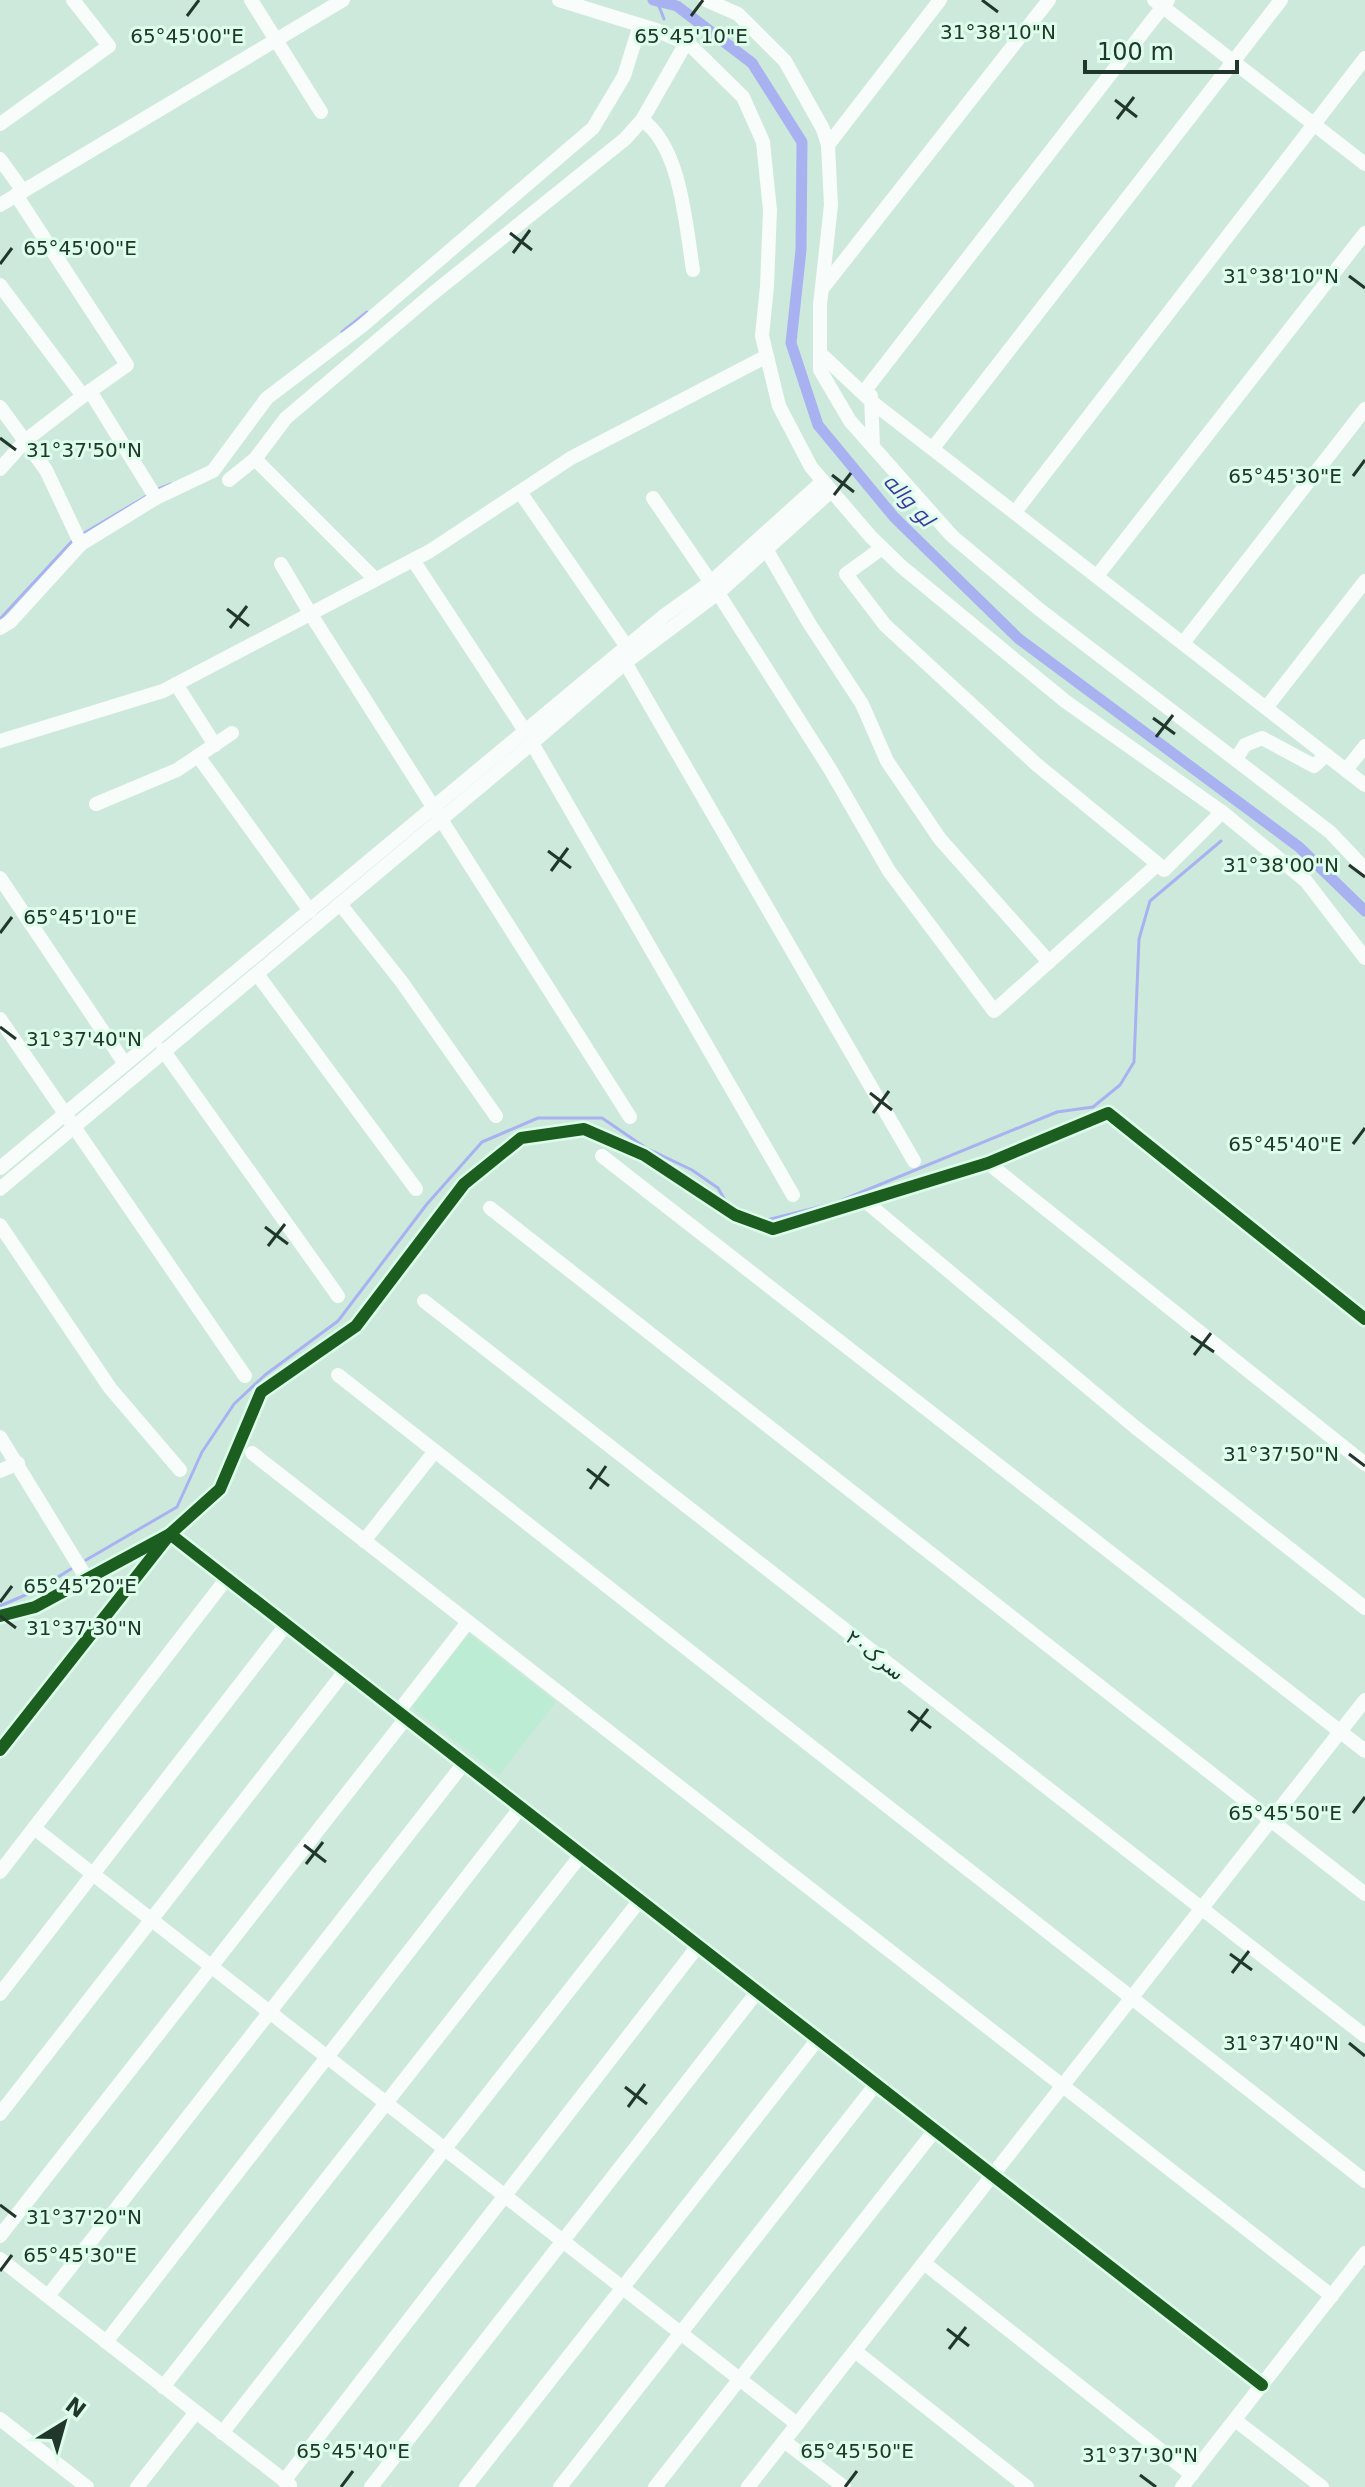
<svg xmlns="http://www.w3.org/2000/svg" width="1365" height="2487" font-family="'DejaVu Sans',Cairo,sans-serif">
<style>
.built{fill:#bcecd3}
.lines{fill:none;stroke-linecap:round;stroke-linejoin:round}
.stream{stroke:#a9b2f1;stroke-width:3}
.canal{stroke:#a9b2f1;stroke-width:11}
.minor{stroke:#f8fcfa;stroke-width:14}
.cycleway-casing{stroke:#defeec;stroke-width:17}
.cycleway{stroke:#1b5e20;stroke-width:12}
.ticks{fill:none;stroke:#21372c;stroke-width:3}
.labels{text-anchor:middle;dominant-baseline:central;stroke-width:6;stroke-linejoin:round;paint-order:stroke}
.street-label{font-size:20px;fill:#21372c;stroke:#defeec}
.water-label{font-size:22px;font-style:italic;fill:#4234a0;stroke:#defeec}
.ticks-label{font-size:20px;text-anchor:middle;fill:#21372c;stroke:#defeec;stroke-width:6;stroke-linejoin:round;paint-order:stroke}
</style>
<rect width="100%" height="100%" fill="#cde9db"/>
<path class="built" d="M 469,1634 L 556,1702 L 499,1775 L 412,1707 Z"/>
<g class="lines">
<g class="stream">
<path d="M 657,1 L 664,19"/>
<path d="M 342,332 L 367,312"/>
<path d="M 156,490 L 171,484"/>
<path d="M 81,535 L 150,494"/>
<path d="M 0,619 L 74,539"/>
<path d="M 767,1220 L 835,1203 L 1057,1112 L 1093,1107 L 1120,1085 L 1134,1062 L 1139,939 L 1150,901 L 1221,841"/>
<path d="M 86,1560 L 177,1507 L 202,1452 L 234,1404 L 265,1375 L 338,1321 L 427,1204 L 482,1142 L 538,1118 L 602,1118 L 646,1148 L 692,1170 L 718,1188 L 726,1202"/>
<path d="M 0,1606 L 37,1590 L 71,1569"/>
</g>
<path class="canal" d="M 653,0 L 677,6 L 752,63 L 802,142 L 801,250 L 791,343 L 818,425 L 894,517 L 1019,639 L 1299,847 L 1365,911"/>
<g class="minor">
<path d="M 251,0 L 321,112"/>
<path d="M 559,0 L 656,30 L 690,45 L 743,97 L 763,142 L 770,210 L 767,286 L 762,336 L 779,406 L 811,467 L 871,537 L 902,567 L 1065,701 L 1222,812 L 1306,881 L 1365,958"/>
<path d="M 706,0 L 738,14 L 785,61 L 823,129 L 828,145 L 831,205 L 820,305 L 820,370 L 850,421 L 952,536 L 1040,610 L 1330,832 L 1365,869"/>
<path d="M 1154,0 L 1365,164"/>
<path d="M 642,120 C 681,146 686,227 693,270"/>
<path d="M 0,124 L 109,46 L 73,0"/>
<path d="M 828,145 L 940,0"/>
<path d="M 0,159 L 23,191"/>
<path d="M 0,205 L 343,0"/>
<path d="M 0,285 L 83,396"/>
<path d="M 822,289 L 1049,0"/>
<path d="M 820,353 L 872,402 L 1365,785"/>
<path d="M 90,391 L 156,498"/>
<path d="M 863,393 L 1168,0"/>
<path d="M 871,396 L 873,446"/>
<path d="M 0,407 L 46,470 L 81,544"/>
<path d="M 933,448 L 1281,0"/>
<path d="M 255,459 L 375,579"/>
<path d="M 0,469 L 26,440 L 83,396 L 127,365 L 16,195"/>
<path d="M 229,480 L 255,459 L 286,418 L 431,295 L 625,139 L 642,120 L 686,43"/>
<path d="M 520,492 L 627,647"/>
<path d="M 653,498 L 718,593 L 830,769 L 889,871 L 994,1011 L 1158,864 L 1164,870 L 1222,812"/>
<path d="M 1015,512 L 1365,58"/>
<path d="M 882,548 L 846,574 L 885,625 L 1036,764 L 1158,864"/>
<path d="M 766,549 L 809,623 L 862,704 L 887,761 L 940,839 L 1049,962"/>
<path d="M 413,560 L 525,731 L 793,1195"/>
<path d="M 281,564 L 310,613 L 630,1117"/>
<path d="M 1097,576 L 1365,233"/>
<path d="M 0,628 L 10,622 L 81,544 L 156,498 L 213,471 L 267,398 L 362,326 L 593,128 L 624,76 L 640,25"/>
<path d="M 1183,643 L 1365,409"/>
<path d="M 622,657 L 914,1161"/>
<path d="M 176,684 L 215,745"/>
<path d="M 1266,708 L 1365,581"/>
<path d="M 0,741 L 163,691 L 430,551 L 571,458 L 767,356"/>
<path d="M 198,756 L 310,911"/>
<path d="M 1236,759 L 1245,745 L 1262,738 L 1314,766 L 1326,755"/>
<path d="M 1346,770 L 1365,746"/>
<path d="M 96,804 L 177,770 L 232,733"/>
<path d="M 0,878 L 125,1064"/>
<path d="M 340,904 L 401,981 L 496,1116"/>
<path d="M 257,974 L 416,1189"/>
<path d="M 0,1019 L 245,1376"/>
<path d="M 163,1050 L 338,1296"/>
<path d="M 602,1156 L 1365,1751"/>
<path d="M 988,1163 L 1365,1464"/>
<path d="M 0,1168 L 578,687 L 665,615 L 711,582 L 823,481"/>
<path d="M 0,1189 L 531,744 L 625,663 L 718,593 L 831,491"/>
<path d="M 865,1201 L 1135,1427 L 1365,1608"/>
<path d="M 490,1208 L 1365,1894"/>
<path d="M 0,1225 L 110,1388 L 180,1470"/>
<path d="M 424,1301 L 1365,2036"/>
<path d="M 338,1375 L 1365,2181"/>
<path d="M 0,1437 L 87,1579"/>
<path d="M 252,1453 L 1332,2296"/>
<path d="M 0,1471 L 18,1463"/>
<path d="M 364,1541 L 435,1451"/>
<path d="M 0,1616 L 35,1607 L 170,1534 L 220,1489 L 261,1392 L 356,1326 L 464,1184 L 521,1138 L 584,1129 L 644,1155 L 735,1215 L 773,1229 L 988,1163 L 1108,1113 L 1365,1319"/>
<path d="M 398,1712 L 468,1622"/>
<path d="M 0,1750 L 170,1534 L 1262,2385"/>
<path d="M 34,1828 L 797,2424"/>
<path d="M 0,1872 L 227,1578"/>
<path d="M 0,1994 L 286,1625"/>
<path d="M 0,2114 L 345,1671"/>
<path d="M 0,2236 L 406,1718"/>
<path d="M 0,2259 L 290,2485"/>
<path d="M 924,2263 L 1192,2475"/>
<path d="M 48,2296 L 464,1763"/>
<path d="M 106,2342 L 521,1807"/>
<path d="M 855,2351 L 1027,2487"/>
<path d="M 163,2387 L 581,1855"/>
<path d="M 0,2419 L 87,2487"/>
<path d="M 1235,2420 L 1322,2487"/>
<path d="M 222,2433 L 640,1900"/>
<path d="M 784,2441 L 844,2487"/>
<path d="M 284,2481 L 698,1946"/>
<path d="M 137,2487 L 196,2412"/>
<path d="M 371,2487 L 757,1992"/>
<path d="M 466,2487 L 818,2039"/>
<path d="M 560,2487 L 876,2084"/>
<path d="M 655,2487 L 935,2130"/>
<path d="M 748,2487 L 1365,1700"/>
<path d="M 1182,2487 L 1365,2253"/>
</g>
<g class="cycleway-casing">
<g id="cycleway">
<path d="M 0,1616 L 35,1607 L 170,1534 L 220,1489 L 261,1392 L 356,1326 L 464,1184 L 521,1138 L 584,1129 L 644,1155 L 735,1215 L 773,1229 L 988,1163 L 1108,1113 L 1365,1319"/>
<path d="M 0,1750 L 170,1534 L 1262,2385"/>
</g>
</g>
<use href="#cycleway" class="cycleway"/>
</g>
<path class="ticks" d="M 982,0 L 998,12M 187,16 L 199,0M 691,16 L 703,0M 1115,100 L 1137,117M 1117,119 L 1134,97M 510,233 L 532,250M 513,253 L 530,230M 0,264 L 12,248M 1349,276 L 1365,288M 0,438 L 16,450M 832,475 L 854,492M 1353,476 L 1365,460M 834,495 L 851,473M 227,609 L 249,626M 230,628 L 247,606M 1153,718 L 1175,734M 1156,737 L 1173,715M 548,851 L 571,868M 1349,865 L 1365,877M 551,871 L 568,848M 0,933 L 12,917M 0,1027 L 16,1039M 870,1093 L 892,1110M 873,1113 L 889,1091M 1353,1144 L 1365,1128M 265,1227 L 288,1244M 268,1246 L 285,1224M 1191,1336 L 1214,1352M 1194,1355 L 1211,1333M 1349,1454 L 1365,1466M 587,1469 L 609,1486M 590,1489 L 606,1466M 0,1602 L 12,1586M 0,1616 L 16,1628M 908,1711 L 931,1728M 911,1731 L 928,1709M 1353,1813 L 1365,1797M 304,1845 L 326,1862M 306,1864 L 323,1842M 1230,1954 L 1252,1970M 1232,1973 L 1249,1951M 1349,2043 L 1365,2056M 625,2087 L 647,2104M 628,2107 L 645,2084M 0,2205 L 16,2217M 0,2271 L 12,2255M 947,2329 L 969,2346M 949,2349 L 966,2327M 1140,2475 L 1156,2487M 341,2487 L 353,2471M 845,2487 L 857,2471"/>
<g class="labels">
<g class="street-label">
<text transform="translate(875 1655) rotate(38)">سرک۲۰</text>
</g>
<g class="water-label">
<text transform="translate(909 500) rotate(47)">لو واله</text>
</g>
</g>
<g class="ticks-label">
<text x="998" y="39">31°38'10"N</text>
<text x="187" y="43">65°45'00"E</text>
<text x="691" y="43">65°45'10"E</text>
<text x="80" y="255">65°45'00"E</text>
<text x="1281" y="283">31°38'10"N</text>
<text x="84" y="457">31°37'50"N</text>
<text x="1285" y="483">65°45'30"E</text>
<text x="1281" y="872">31°38'00"N</text>
<text x="80" y="924">65°45'10"E</text>
<text x="84" y="1046">31°37'40"N</text>
<text x="1285" y="1151">65°45'40"E</text>
<text x="1281" y="1461">31°37'50"N</text>
<text x="80" y="1593">65°45'20"E</text>
<text x="84" y="1635">31°37'30"N</text>
<text x="1285" y="1820">65°45'50"E</text>
<text x="1281" y="2050">31°37'40"N</text>
<text x="84" y="2224">31°37'20"N</text>
<text x="80" y="2262">65°45'30"E</text>
<text x="353" y="2458">65°45'40"E</text>
<text x="857" y="2458">65°45'50"E</text>
<text x="1140" y="2462">31°37'30"N</text>
</g>
<g transform="translate(64 2423) rotate(37)" stroke="#defeec" stroke-width="6" paint-order="stroke">
<path d="M0-6L14 30L0 20L-14 30Z" fill="#21372c"/>
<text y="-12" font-size="22" font-weight="bold" text-anchor="middle" fill="#21372c">N</text>
</g>
<path d="M1085 60v12h152v-12" fill="none" stroke="#21372c" stroke-width="4"/>
<text x="1097" y="60" font-size="24" fill="#21372c" stroke="#defeec" stroke-width="6" paint-order="stroke">100 m</text>
</svg>
